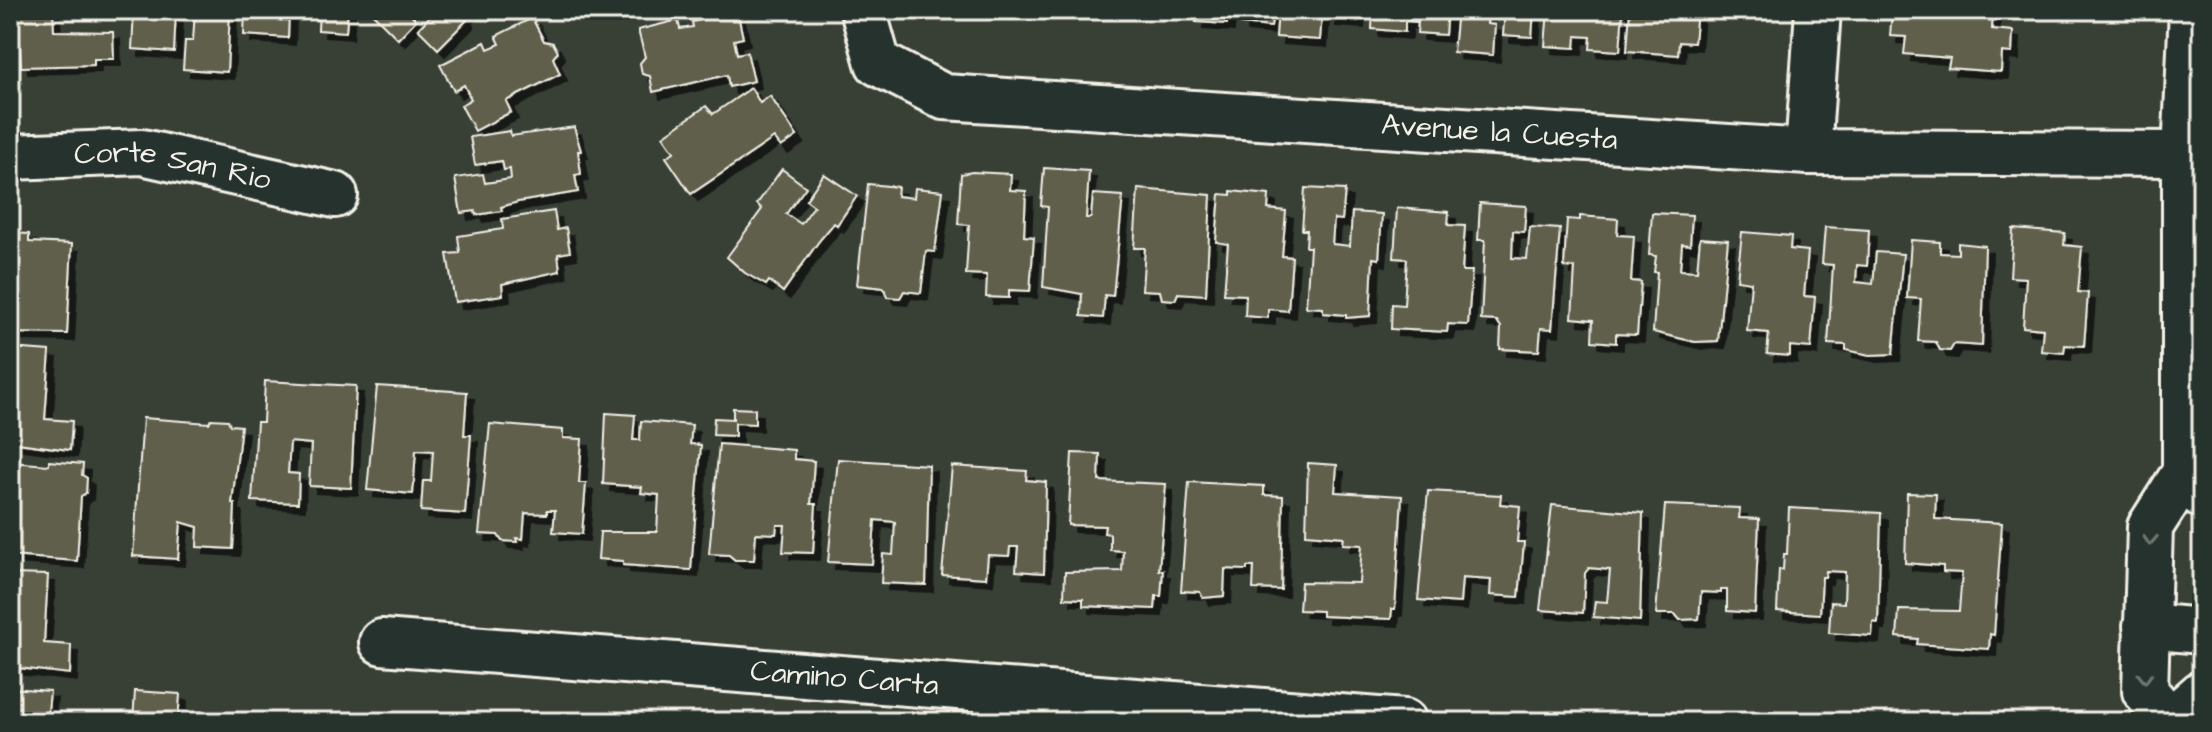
<svg xmlns="http://www.w3.org/2000/svg" width="2212" height="732" font-family="'Architects Daughter',sans-serif">
<style>
.building{fill:#615f4b;stroke:#f4f1e8;stroke-width:2;filter:url(#shadow)}
.lines{fill:none;stroke-linecap:round;stroke-linejoin:round}
.street-casing{stroke:#f4f1e8;stroke-width:50}
.secondary-casing{stroke:#f4f1e8;stroke-width:50}
.street{stroke:#26332d;stroke-width:44}
.secondary{stroke:#26332d;stroke-width:44}
.oneway{stroke:#6e766e}
.labels{text-anchor:middle;dominant-baseline:central;stroke-width:7;stroke-linejoin:round;paint-order:stroke}
.street-label{font-size:30px;fill:#f4f1e8;stroke:#26332d}
</style>
<defs>
<filter id="shadow"><feDropShadow dx="7" dy="7" stdDeviation="0" flood-color="#0009"/></filter>
</defs>
<rect width="100%" height="100%" fill="#384036"/>
<filter id="ink" filterUnits="userSpaceOnUse"><feTurbulence type="fractalNoise" baseFrequency=".0125" numOctaves="2"/><feDisplacementMap in="SourceGraphic" scale="16" xChannelSelector="R" yChannelSelector="G"/><feConvolveMatrix kernelMatrix="1 2 1 2 8 2 1 2 1" color-interpolation-filters="sRGB"/></filter>
<g filter="url(#ink)">
<g class="building">
<path d="M 17,10 L 53,10 L 54,31 L 113,32 L 114,59 L 94,59 L 94,65 L 21,67 Z"/>
<path d="M 134,10 L 176,10 L 174,52 L 132,49 Z"/>
<path d="M 191,10 L 230,10 L 227,72 L 183,69 L 185,41 L 193,41 L 195,10 Z"/>
<path d="M 245,10 L 312,10 L 312,14 L 289,13 L 288,38 L 244,35 Z"/>
<path d="M 319,10 L 348,10 L 346,32 L 318,30 Z"/>
<path d="M 369,10 L 407,10 L 416,20 L 398,39 Z"/>
<path d="M 436,10 L 471,10 L 464,17 L 467,20 L 438,49 L 418,29 Z"/>
<path d="M 737,10 L 743,38 L 734,40 L 737,54 L 747,52 L 754,81 L 729,87 L 727,75 L 653,92 L 650,76 L 642,74 L 640,63 L 645,57 L 638,30 L 678,20 L 680,29 L 693,27 L 692,22 L 721,15 L 720,12 Z"/>
<path d="M 1197,10 L 1273,10 L 1271,27 L 1241,24 L 1242,12 L 1228,11 L 1227,24 L 1196,22 Z"/>
<path d="M 1278,10 L 1322,14 L 1320,40 L 1276,37 Z"/>
<path d="M 1329,10 L 1358,10 L 1357,21 L 1329,19 Z"/>
<path d="M 1373,10 L 1447,10 L 1445,35 L 1417,33 L 1418,22 L 1405,21 L 1405,32 L 1372,29 Z"/>
<path d="M 1457,10 L 1488,10 L 1487,24 L 1495,25 L 1493,55 L 1453,52 Z"/>
<path d="M 1505,10 L 1534,10 L 1532,37 L 1503,35 Z"/>
<path d="M 1548,10 L 1623,10 L 1620,51 L 1590,49 L 1591,37 L 1576,36 L 1575,48 L 1545,46 Z"/>
<path d="M 1630,10 L 1697,10 L 1694,43 L 1679,42 L 1678,55 L 1627,51 Z"/>
<path d="M 1892,10 L 1993,10 L 1992,29 L 2013,31 L 2012,53 L 2002,52 L 2001,72 L 1948,68 L 1950,58 L 1904,54 L 1906,37 L 1890,36 Z"/>
<path d="M 532,18 L 544,41 L 553,43 L 558,52 L 553,58 L 560,74 L 506,101 L 511,112 L 475,131 L 461,105 L 471,99 L 464,85 L 454,91 L 440,65 L 485,42 L 488,49 L 500,44 L 496,36 Z"/>
<path d="M 751,88 L 760,103 L 770,96 L 797,136 L 781,147 L 774,138 L 691,194 L 666,157 L 674,152 L 663,136 L 706,106 L 713,114 Z"/>
<path d="M 574,127 L 581,151 L 578,151 L 581,174 L 575,175 L 578,192 L 518,202 L 501,207 L 502,211 L 476,215 L 475,211 L 461,213 L 455,178 L 483,174 L 485,183 L 511,179 L 510,169 L 504,170 L 502,161 L 475,165 L 470,137 L 510,131 L 511,136 Z"/>
<path d="M 1044,168 L 1089,171 L 1086,218 L 1091,218 L 1093,194 L 1123,196 L 1113,296 L 1105,295 L 1103,318 L 1081,316 L 1082,294 L 1043,287 L 1048,207 L 1041,206 Z"/>
<path d="M 782,169 L 806,187 L 786,214 L 801,224 L 814,206 L 806,200 L 824,174 L 857,196 L 837,225 L 834,223 L 819,241 L 783,292 L 769,281 L 766,285 L 745,273 L 727,257 L 762,209 L 757,204 Z"/>
<path d="M 972,172 L 1011,174 L 1010,190 L 1026,191 L 1024,236 L 1034,237 L 1030,291 L 1009,290 L 1009,298 L 986,297 L 987,275 L 966,274 L 969,225 L 958,224 L 961,174 Z"/>
<path d="M 868,184 L 898,187 L 897,196 L 914,198 L 915,188 L 943,191 L 935,252 L 926,251 L 921,293 L 904,291 L 900,298 L 887,297 L 884,288 L 857,285 Z"/>
<path d="M 1305,188 L 1345,190 L 1342,220 L 1334,219 L 1332,244 L 1350,246 L 1352,212 L 1382,214 L 1379,259 L 1373,258 L 1370,316 L 1346,318 L 1346,315 L 1323,313 L 1323,308 L 1306,307 L 1310,247 L 1306,247 L 1307,230 L 1302,230 Z"/>
<path d="M 1138,189 L 1211,195 L 1206,295 L 1178,293 L 1175,300 L 1162,299 L 1160,291 L 1142,290 L 1145,248 L 1134,248 Z"/>
<path d="M 1231,191 L 1269,195 L 1268,209 L 1286,211 L 1282,256 L 1292,257 L 1288,311 L 1268,309 L 1268,318 L 1245,316 L 1246,295 L 1224,294 L 1228,244 L 1216,242 L 1220,194 L 1231,195 Z"/>
<path d="M 1480,203 L 1526,206 L 1524,232 L 1513,231 L 1512,258 L 1527,259 L 1530,227 L 1560,229 L 1552,329 L 1541,328 L 1539,351 L 1500,349 L 1501,327 L 1497,321 L 1481,320 L 1485,240 L 1478,240 Z"/>
<path d="M 1397,208 L 1449,212 L 1448,225 L 1465,226 L 1462,271 L 1472,271 L 1468,325 L 1448,324 L 1447,332 L 1391,329 L 1392,304 L 1404,305 L 1407,259 L 1394,258 Z"/>
<path d="M 554,211 L 557,230 L 566,228 L 570,252 L 558,254 L 560,271 L 502,284 L 503,295 L 455,302 L 447,254 L 460,253 L 458,236 L 503,229 L 502,219 Z"/>
<path d="M 1652,213 L 1692,215 L 1690,245 L 1682,244 L 1680,270 L 1697,271 L 1700,238 L 1728,240 L 1718,341 L 1695,342 L 1653,332 L 1657,272 L 1654,272 L 1656,256 L 1649,255 Z"/>
<path d="M 1580,216 L 1618,219 L 1617,235 L 1634,236 L 1631,281 L 1641,282 L 1637,335 L 1616,334 L 1616,343 L 1592,341 L 1593,320 L 1572,318 L 1575,268 L 1564,267 L 1567,219 L 1580,220 Z"/>
<path d="M 1825,227 L 1869,230 L 1867,266 L 1857,265 L 1856,282 L 1873,284 L 1876,252 L 1903,254 L 1893,354 L 1870,355 L 1846,350 L 1846,345 L 1828,344 L 1833,265 L 1822,264 Z"/>
<path d="M 2013,229 L 2065,233 L 2064,245 L 2082,247 L 2078,292 L 2088,293 L 2084,346 L 2065,345 L 2064,353 L 2041,351 L 2043,329 L 2023,327 L 2026,278 L 2010,277 Z"/>
<path d="M 1742,232 L 1791,236 L 1790,249 L 1808,251 L 1804,296 L 1815,297 L 1811,348 L 1790,346 L 1790,356 L 1767,354 L 1769,333 L 1747,331 L 1751,282 L 1737,280 Z"/>
<path d="M 10,233 L 29,234 L 29,242 L 72,244 L 67,334 L 10,333 Z"/>
<path d="M 1911,240 L 1940,242 L 1940,253 L 1958,254 L 1958,243 L 1985,246 L 1982,346 L 1954,344 L 1950,351 L 1940,350 L 1936,342 L 1918,341 L 1921,299 L 1907,298 Z"/>
<path d="M 10,348 L 50,351 L 45,419 L 72,421 L 70,450 L 10,442 Z"/>
<path d="M 265,381 L 356,386 L 351,488 L 309,486 L 311,444 L 290,442 L 288,473 L 299,474 L 298,503 L 252,501 L 257,422 L 263,422 Z"/>
<path d="M 377,386 L 467,392 L 464,435 L 471,435 L 465,514 L 421,511 L 423,481 L 431,481 L 433,451 L 416,450 L 413,494 L 367,490 Z"/>
<path d="M 733,408 L 755,409 L 755,424 L 735,423 L 735,436 L 713,435 L 714,418 L 733,419 Z"/>
<path d="M 606,413 L 635,415 L 633,440 L 640,440 L 641,421 L 692,425 L 690,444 L 701,445 L 691,570 L 623,565 L 623,561 L 598,559 L 600,532 L 657,532 L 659,495 L 641,493 L 642,487 L 603,484 Z"/>
<path d="M 143,418 L 209,423 L 211,419 L 228,420 L 230,425 L 241,426 L 232,503 L 235,504 L 233,549 L 197,547 L 198,527 L 181,522 L 178,559 L 133,556 Z"/>
<path d="M 490,424 L 563,430 L 563,438 L 582,439 L 579,483 L 586,483 L 582,534 L 553,532 L 555,510 L 547,510 L 547,514 L 525,513 L 523,539 L 516,538 L 517,542 L 502,541 L 498,535 L 479,534 Z"/>
<path d="M 719,444 L 794,450 L 794,459 L 814,461 L 811,504 L 816,504 L 813,553 L 783,552 L 785,525 L 777,525 L 776,534 L 756,533 L 754,560 L 735,560 L 729,555 L 709,554 Z"/>
<path d="M 1072,453 L 1100,454 L 1099,481 L 1166,484 L 1159,570 L 1163,570 L 1161,596 L 1156,596 L 1155,609 L 1083,606 L 1083,599 L 1064,598 L 1065,572 L 1122,571 L 1123,551 L 1110,550 L 1110,534 L 1104,533 L 1105,526 L 1068,525 Z"/>
<path d="M 838,459 L 929,465 L 926,585 L 881,583 L 883,554 L 893,555 L 895,522 L 875,520 L 872,564 L 828,562 Z"/>
<path d="M 49,461 L 83,464 L 82,475 L 87,478 L 86,493 L 81,496 L 77,561 L 10,556 L 10,462 L 49,465 Z"/>
<path d="M 1308,463 L 1337,465 L 1335,492 L 1402,496 L 1395,609 L 1392,609 L 1391,619 L 1322,616 L 1322,611 L 1299,610 L 1301,582 L 1359,583 L 1362,545 L 1343,544 L 1344,537 L 1306,534 Z"/>
<path d="M 952,466 L 1027,471 L 1026,480 L 1046,482 L 1044,573 L 1016,571 L 1018,547 L 1010,547 L 1009,556 L 988,555 L 986,578 L 942,575 Z"/>
<path d="M 1189,482 L 1264,486 L 1264,495 L 1283,496 L 1281,590 L 1253,589 L 1254,567 L 1247,567 L 1247,570 L 1225,569 L 1224,596 L 1203,598 L 1200,592 L 1181,591 Z"/>
<path d="M 1428,491 L 1501,495 L 1500,504 L 1520,506 L 1517,542 L 1524,542 L 1519,597 L 1490,595 L 1491,580 L 1462,578 L 1460,603 L 1418,600 Z"/>
<path d="M 1907,493 L 1936,494 L 1935,519 L 2002,523 L 1994,635 L 1990,634 L 1989,649 L 1917,644 L 1918,639 L 1897,637 L 1899,610 L 1959,611 L 1962,573 L 1943,572 L 1943,566 L 1905,563 Z"/>
<path d="M 1552,505 L 1643,513 L 1640,621 L 1593,617 L 1595,601 L 1607,602 L 1610,570 L 1589,568 L 1585,573 L 1583,613 L 1540,610 Z"/>
<path d="M 1665,505 L 1740,508 L 1739,518 L 1759,519 L 1755,613 L 1727,611 L 1727,590 L 1721,590 L 1721,593 L 1701,592 L 1699,619 L 1680,620 L 1675,614 L 1656,614 Z"/>
<path d="M 1789,508 L 1881,513 L 1878,623 L 1873,622 L 1872,636 L 1829,633 L 1831,602 L 1844,603 L 1845,572 L 1826,571 L 1825,577 L 1822,577 L 1820,614 L 1777,611 L 1779,569 L 1783,570 L 1784,554 L 1787,554 Z"/>
<path d="M 10,574 L 48,575 L 44,643 L 71,645 L 70,674 L 10,667 Z"/>
<path d="M 10,688 L 50,691 L 47,722 L 10,722 Z"/>
<path d="M 135,691 L 180,694 L 178,722 L 133,722 Z"/>
<path d="M 197,712 L 232,714 L 232,722 L 196,722 Z"/>
</g>
<g class="lines">
<g class="street-casing">
<g id="street">
<path id="s1" d="M 863,10 L 878,63 L 944,97 L 1808,152 L 2185,154"/>
<path d="M 1808,152 L 1818,10"/>
<path id="s2" d="M 10,157 L 142,152 L 335,195"/>
<path d="M 2146,626 L 2202,631"/>
<path id="s3" d="M 382,642 L 1404,722"/>
<path d="M 2171,720 L 2202,693"/>
<path d="M 2171,722 L 2145,691 L 2150,527 L 2185,472 L 2202,495"/>
</g>
</g>
<g class="secondary-casing">
<path id="secondary" d="M 2185,472 L 2185,154 L 2192,10"/>
</g>
<use href="#street" class="street"/>
<use href="#secondary" class="secondary"/>
</g>
<defs><path id="oneway-chevron" d="M-2-3.5L2.5 0L-2 3.5" fill="none" stroke-width="1.6" stroke-linecap="round" stroke-linejoin="round" transform="scale(2)"/></defs>
<g class="oneway">
<use href="#oneway-chevron" transform="translate(2150 540) rotate(93)"/>
<use href="#oneway-chevron" transform="translate(2145 678) rotate(89)"/>
</g>
</g>
<g class="labels">
<g class="street-label">
<text stroke="none"><textPath href="#s1" startOffset="686">Avenue la Cuesta</textPath></text>
<text stroke="none"><textPath href="#s2" startOffset="164">Corte San Rio</textPath></text>
<text stroke="none"><textPath href="#s3" startOffset="464">Camino Carta</textPath></text>
</g>
</g>
<rect width="2212" height="732" fill="none" stroke="#26332d" stroke-width="40"/>
<rect x="20" y="20" width="2172" height="692" fill="none" stroke="#f4f1e8" stroke-width="3" filter="url(#ink)"/>
</svg>
